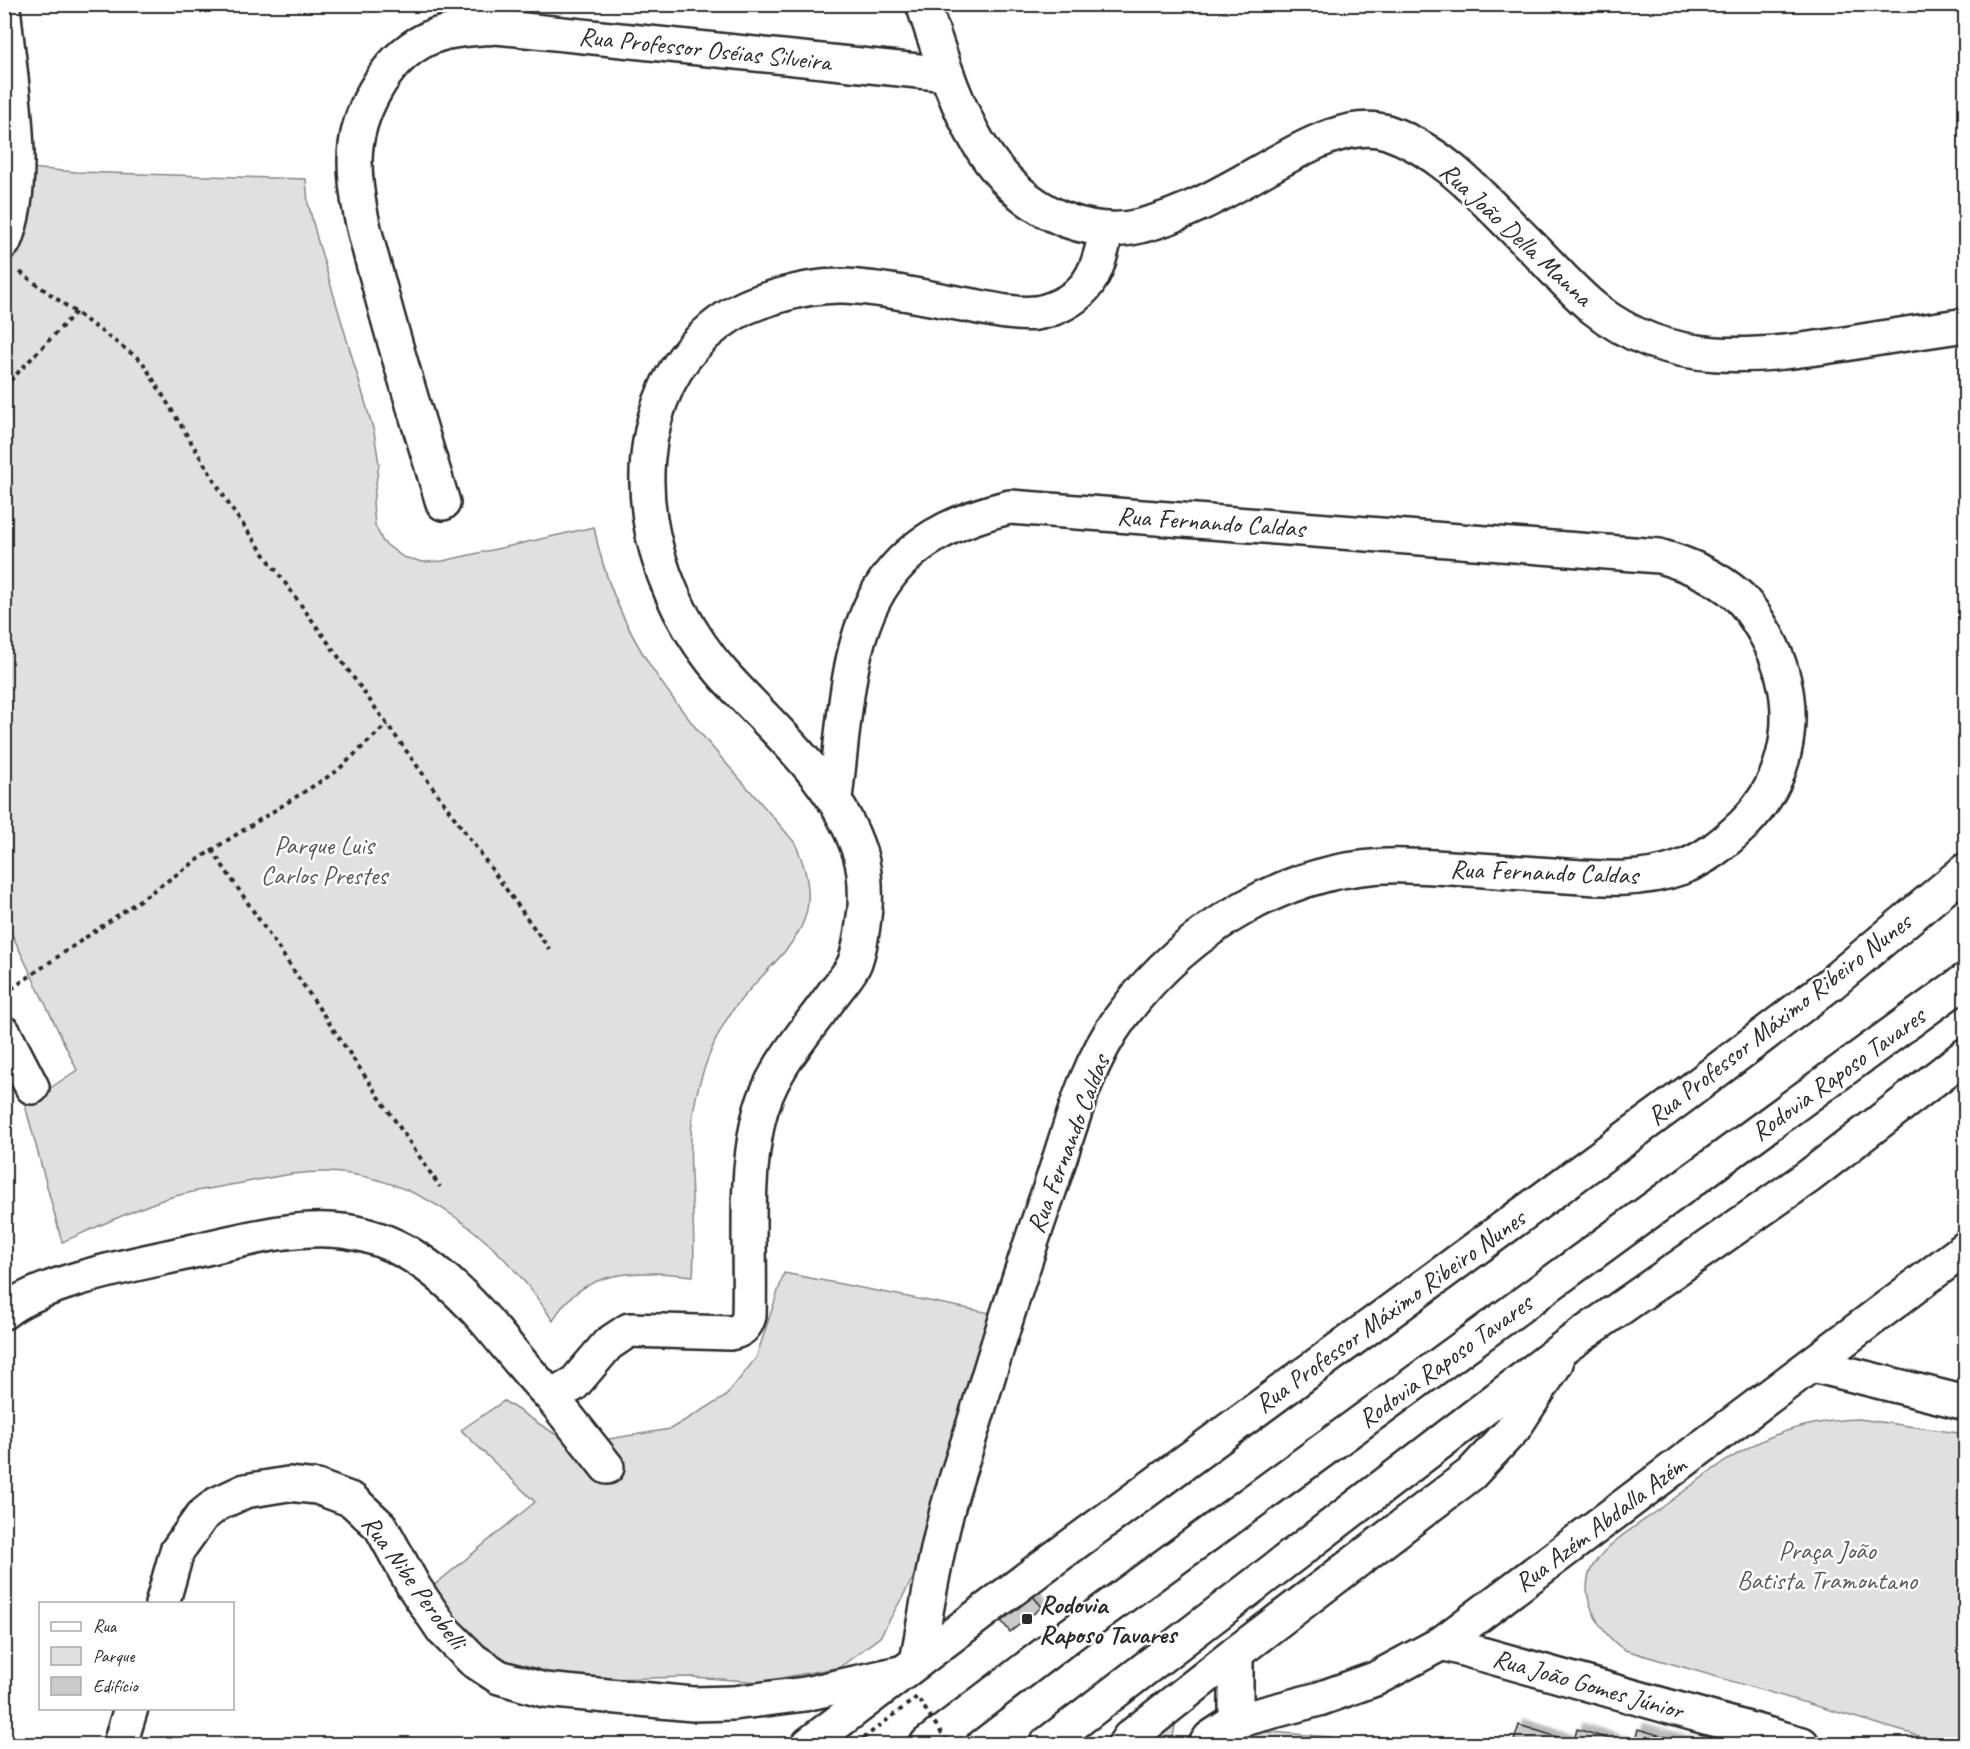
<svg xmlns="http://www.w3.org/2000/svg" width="1970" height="1749" font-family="Caveat,sans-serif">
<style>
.green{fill:#e0e0e0;stroke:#868686;stroke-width:1.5}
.building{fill:#cbcbcb;stroke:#2b2b2b;stroke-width:1.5;filter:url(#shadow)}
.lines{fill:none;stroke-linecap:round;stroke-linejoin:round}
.street-casing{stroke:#2b2b2b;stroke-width:38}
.secondary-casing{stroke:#2b2b2b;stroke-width:38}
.highway-casing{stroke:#2b2b2b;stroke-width:38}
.path{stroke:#2b2b2b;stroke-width:4;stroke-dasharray:4.5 4.5;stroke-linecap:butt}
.street{stroke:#fff;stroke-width:33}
.secondary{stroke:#fff;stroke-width:33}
.highway{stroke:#fff;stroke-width:33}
.path-bridge{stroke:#2b2b2b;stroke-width:4;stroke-dasharray:4.5 4.5;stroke-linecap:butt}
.poi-dot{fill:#2b2b2b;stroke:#fff;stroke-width:2}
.labels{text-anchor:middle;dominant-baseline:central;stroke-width:5;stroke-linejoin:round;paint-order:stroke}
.street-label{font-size:26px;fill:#2b2b2b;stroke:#fff}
.park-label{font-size:26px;fill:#585858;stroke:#fff}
.poi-label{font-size:26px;font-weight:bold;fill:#2b2b2b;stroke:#fff;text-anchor:start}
</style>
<defs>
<filter id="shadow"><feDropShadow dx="5.5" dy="-5.5" stdDeviation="1.5" flood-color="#0004"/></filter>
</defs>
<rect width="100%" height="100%" fill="#fff"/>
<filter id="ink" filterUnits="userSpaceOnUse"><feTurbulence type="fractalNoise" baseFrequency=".0167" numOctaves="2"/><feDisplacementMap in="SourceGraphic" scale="12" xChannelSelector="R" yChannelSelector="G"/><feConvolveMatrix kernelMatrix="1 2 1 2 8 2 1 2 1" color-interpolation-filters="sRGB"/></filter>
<g filter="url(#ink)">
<g class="green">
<path d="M 17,167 L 76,172 L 306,179 L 308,203 L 317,238 L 374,432 L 379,464 L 373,503 L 375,525 L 383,542 L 403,557 L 423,562 L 443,561 L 594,527 C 620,664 711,741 795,843 C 834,929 780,949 735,1007 C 718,1030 707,1058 699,1085 C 681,1149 698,1212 693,1276 C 641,1270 581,1267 553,1321 C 503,1243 424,1176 328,1172 C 299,1171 270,1178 242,1183 C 216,1188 188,1191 162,1200 C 128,1212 95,1228 62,1242 L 25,1105 L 77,1070 L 5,920 L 4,242 Z"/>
<path d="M 784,1273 L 996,1314 L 959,1464 L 912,1580 L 880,1637 L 840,1667 L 760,1682 L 692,1677 L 563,1680 L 500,1668 L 462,1639 L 431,1588 L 535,1502 L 461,1430 L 504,1401 L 572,1445 L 670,1429 L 725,1397 L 756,1358 Z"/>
<path d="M 1859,1419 L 1965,1434 L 1965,1744 L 1946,1744 L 1625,1650 C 1600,1635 1575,1593 1594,1564 C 1609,1541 1638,1525 1660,1509 C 1697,1482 1732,1452 1775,1435 C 1801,1425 1830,1420 1859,1419 Z"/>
<path d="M 1176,1719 L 1172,1744 L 1133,1744 Z"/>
<path d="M 1259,1731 L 1330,1737 L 1316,1744 L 1231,1744 Z"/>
</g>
<g class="building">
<path d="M 1031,1594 L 1042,1607 L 1010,1632 L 999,1618 Z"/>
<path d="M 1519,1725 L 1567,1740 L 1565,1744 L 1513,1744 Z"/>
<path d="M 1577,1729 L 1625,1744 L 1573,1744 Z"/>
<path d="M 1638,1729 L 1665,1737 L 1662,1744 L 1634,1744 Z"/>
<path d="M 1665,1737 L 1692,1744 L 1662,1744 Z"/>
</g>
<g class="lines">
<g class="street-casing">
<g id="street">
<path d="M 923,4 C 952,88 975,184 1065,220 C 1090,229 1114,233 1140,226 C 1190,214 1234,186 1279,161 C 1308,145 1352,121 1387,132 C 1445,152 1484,200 1526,241 C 1549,263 1570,289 1595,309 C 1670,369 1757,357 1845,344 C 1885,337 1925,331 1966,325"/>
<path d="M 4,15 C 10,81 30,181 4,242"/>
<path d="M 443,503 C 421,430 398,358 379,285 C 368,244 355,204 355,161 C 355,116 384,60 425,40 C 446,29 473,29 496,27 L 947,74"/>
<path d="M 835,798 C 852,659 845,545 1010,507 L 1659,556 C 1687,564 1714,575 1736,594 C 1748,604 1758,621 1766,635 C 1801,698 1795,773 1743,825 C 1724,843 1704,860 1680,868 C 1639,883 1594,878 1552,875 C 1503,872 1455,867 1406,866 C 1293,862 1186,929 1121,1017 C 1084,1067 1069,1133 1049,1191 C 1022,1267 998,1343 975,1420 C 965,1453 953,1485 945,1519 C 933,1566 926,1614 917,1662"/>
<path d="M 4,1033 L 32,1087"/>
<path d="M 4,1312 C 36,1285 121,1267 163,1258 C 299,1228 371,1195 479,1313 C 503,1340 524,1369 550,1395 L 573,1385 L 608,1344 L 629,1330 L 730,1333 C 741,1331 746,1327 749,1316 C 751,1252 744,1184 758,1121 C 769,1071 804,1035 833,994 C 840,984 851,973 855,962 C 861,945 863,926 865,908 C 866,890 865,871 860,854 C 836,779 774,731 724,675 C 656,599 622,479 668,384 C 686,348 720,315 759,302 C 792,291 823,283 858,287 C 897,290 936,300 974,306 C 994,310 1016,315 1036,313 C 1050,311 1068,303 1079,293 C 1097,277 1101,253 1107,230"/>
<path d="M 1813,1365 L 1966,1403"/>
<path d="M 550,1395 L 607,1467"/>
<path d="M 162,1604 L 177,1551 L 202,1516 L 217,1504 L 245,1491 L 288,1484 L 317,1487 L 352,1500 L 381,1527 L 414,1587 L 443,1630 L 473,1660 L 499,1677 L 544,1690 L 693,1704 L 733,1703 L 805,1694 L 904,1672"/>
<path d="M 1442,1643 L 1802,1744"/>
<path d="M 120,1744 L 131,1708"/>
<path d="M 1125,1744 L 1129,1738 L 1236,1653"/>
<path d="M 1206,1744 L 1210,1738 L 1236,1721 L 1319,1699 L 1375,1679 L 1442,1643 L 1966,1248"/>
</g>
</g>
<g class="secondary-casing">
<path id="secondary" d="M 809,1744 L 1041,1568 L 1690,1091 L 1829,985 L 1966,870"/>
</g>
<g class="highway-casing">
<g id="highway">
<path d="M 1236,1721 L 1236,1653 L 1471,1474 L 1514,1428 L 1556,1363"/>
<path d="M 927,1744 L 1070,1635 L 1966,980"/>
<path d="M 1047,1744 L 1566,1346 L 1808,1177 L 1966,1055"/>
</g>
</g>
<g class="path">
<path d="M 20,272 L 142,361 L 231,508 L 550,950"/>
<path d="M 4,387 L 76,312"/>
<path d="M 212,850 L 440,1187"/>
<path d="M 4,994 L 212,850 L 337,771 L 387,724"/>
</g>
<use href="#street" class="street"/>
<use href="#secondary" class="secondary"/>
<use href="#highway" class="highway"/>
<path class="path-bridge" d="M 856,1744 L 917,1697 L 949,1744"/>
</g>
</g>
<rect class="poi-dot" x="1021" y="1613" width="12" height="12" rx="3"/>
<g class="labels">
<g class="street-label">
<text transform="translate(705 49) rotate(6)">Rua Professor Oséias Silveira</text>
<text transform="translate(1516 234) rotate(43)">Rua João Della Manna</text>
<text transform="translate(1211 522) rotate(4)">Rua Fernando Caldas</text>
<text transform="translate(1544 872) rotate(2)">Rua Fernando Caldas</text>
<text transform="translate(1779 1019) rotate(-38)">Rua Professor Máximo Ribeiro Nunes</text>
<text transform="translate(1838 1074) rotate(-36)">Rodovia Raposo Tavares</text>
<text transform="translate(1068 1144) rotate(-69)">Rua Fernando Caldas</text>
<text transform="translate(1390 1311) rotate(-36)">Rua Professor Máximo Ribeiro Nunes</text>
<text transform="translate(1445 1361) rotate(-36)">Rodovia Raposo Tavares</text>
<text transform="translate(1600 1524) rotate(-37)">Rua Azém Abdalla Azém</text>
<text transform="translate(414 1582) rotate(54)">Rua Nibe Perobelli</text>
<text transform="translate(1588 1684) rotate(16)">Rua João Gomes Júnior</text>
</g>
<g class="park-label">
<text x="324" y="845">Parque Luis<tspan x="324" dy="30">Carlos Prestes</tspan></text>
<text x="1827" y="1550">Praça João<tspan x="1827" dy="30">Batista Tramontano</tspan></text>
</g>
<g class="poi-label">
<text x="1039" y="1604">Rodovia<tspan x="1039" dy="30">Raposo Tavares</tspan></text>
</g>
</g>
<rect width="1970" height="1749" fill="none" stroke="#fff" stroke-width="24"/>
<rect x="12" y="12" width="1946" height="1725" fill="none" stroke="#2b2b2b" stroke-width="2" filter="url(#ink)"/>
<rect x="39" y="1602" width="195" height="108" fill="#ffffff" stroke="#aaaaaa" stroke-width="1.5"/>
<rect x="51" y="1622" width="30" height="9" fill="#ffffff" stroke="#aaaaaa" stroke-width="1.5"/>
<text x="93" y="1632" font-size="18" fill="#2b2b2b">Rua</text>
<rect x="51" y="1647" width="30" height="18" fill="#e0e0e0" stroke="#aaaaaa" stroke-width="1.5"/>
<text x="93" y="1662" font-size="18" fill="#2b2b2b">Parque</text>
<rect x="51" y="1677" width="30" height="18" fill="#cbcbcb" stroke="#aaaaaa" stroke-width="1.5"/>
<text x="93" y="1692" font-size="18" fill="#2b2b2b">Edifício</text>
</svg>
